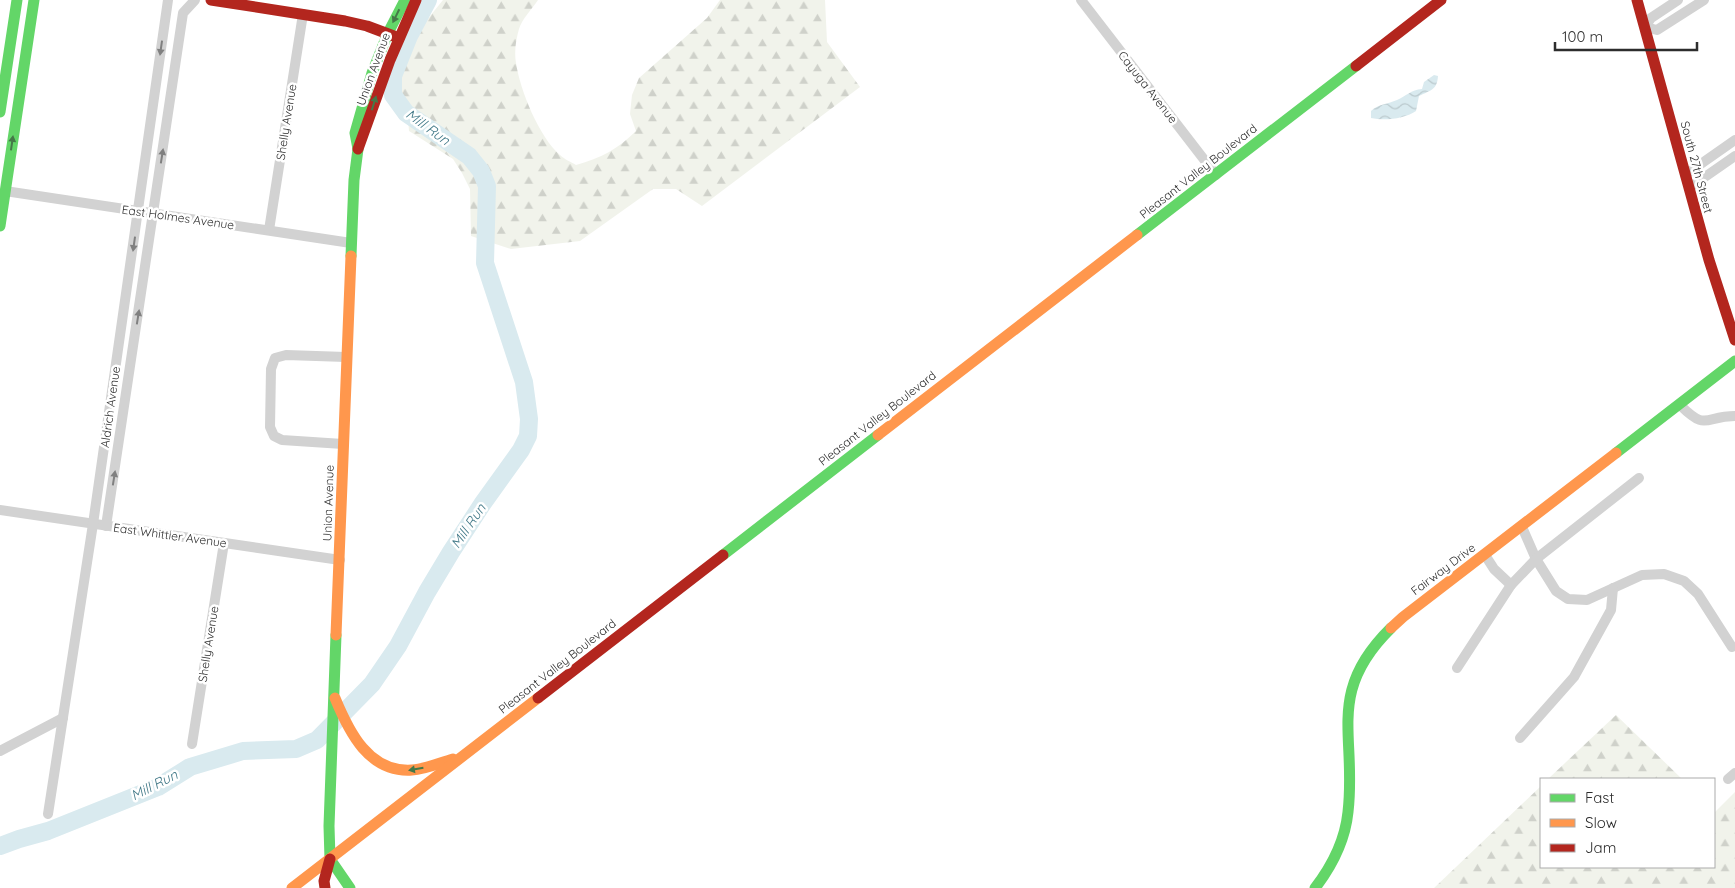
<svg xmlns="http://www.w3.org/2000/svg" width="1735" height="888" font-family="Quicksand,sans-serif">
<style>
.forest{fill:url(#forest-firs)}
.water{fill:url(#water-waves)}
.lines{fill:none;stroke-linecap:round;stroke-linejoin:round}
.river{stroke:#d9eaef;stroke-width:18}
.street{stroke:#d2d2d2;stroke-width:10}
.fast{stroke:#63d668;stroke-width:11}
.slow{stroke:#ff974d;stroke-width:11}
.jam{stroke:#b3261e;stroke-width:11}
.oneway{fill:#457948}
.oneway2{fill:#808080}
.labels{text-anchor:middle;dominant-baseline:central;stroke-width:5;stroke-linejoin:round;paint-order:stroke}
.street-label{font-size:12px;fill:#2d2d2d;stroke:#fff}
.water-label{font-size:14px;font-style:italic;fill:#427988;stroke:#fff}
</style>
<defs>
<pattern id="forest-firs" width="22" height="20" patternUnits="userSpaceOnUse" patternTransform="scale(1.25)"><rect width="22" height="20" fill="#f1f3eb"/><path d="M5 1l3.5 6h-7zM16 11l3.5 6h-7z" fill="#cfd1ca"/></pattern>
<pattern id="water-waves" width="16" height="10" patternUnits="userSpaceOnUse" patternTransform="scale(1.25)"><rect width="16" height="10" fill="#d9eaef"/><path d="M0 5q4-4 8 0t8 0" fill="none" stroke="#bbc9cd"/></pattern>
</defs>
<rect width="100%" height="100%" fill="#fff"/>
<g class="forest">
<path d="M 443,0 L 538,0 C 532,9 522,19 519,29 C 516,39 514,52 516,63 C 520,90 539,137 560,155 C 564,159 571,162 576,165 C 601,158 618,149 636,131 L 630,114 L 632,95 L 639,78 L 707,18 L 720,0 L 825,0 L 827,42 L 860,87 L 702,206 L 676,189 L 653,189 L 580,241 L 511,249 L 471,236 L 470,189 L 462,173 L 453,159 L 409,131 L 407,106 L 396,86 L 405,47 Z"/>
<path d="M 1616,715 L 1682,779 L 1548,779 Z"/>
<path d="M 1541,786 L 1541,867 L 1714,867 L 1714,811 L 1715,812 L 1735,792 L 1735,888 L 1434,888 Z"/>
</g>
<path class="water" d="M 1434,75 L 1438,76 C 1437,90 1431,90 1419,96 L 1416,111 C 1404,119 1385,121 1371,118 L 1371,111 C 1378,104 1388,104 1397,100 C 1406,96 1411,90 1422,89 L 1424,82 Z"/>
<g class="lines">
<path class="river" d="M 0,846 L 19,839 L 48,831 L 158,787 L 190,767 L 243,751 L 296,749 L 317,740 L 372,684 L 398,646 L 427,592 L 451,552 L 483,503 L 521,450 L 528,436 L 529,419 L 524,382 L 485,263 L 487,186 L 481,171 L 469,156 L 406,113 L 393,95 L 393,76 L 409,36 L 428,0"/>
<g class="street">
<path d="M 1081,0 L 1216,175"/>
<path d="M 1678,0 L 1651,18 L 1645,27 L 1657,30 L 1704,0"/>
<path d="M 1685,175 L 1735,140"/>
<path d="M 1689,188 L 1735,156"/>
<path d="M 5,191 L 351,243"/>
<path d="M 269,230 L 303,14"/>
<path d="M 1680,405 C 1707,432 1704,416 1735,416"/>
<path d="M 343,444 L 282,440 L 274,436 L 270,427 L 271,369 L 275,358 L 286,355 L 346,357"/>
<path d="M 0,510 L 340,560"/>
<path d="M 106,526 L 183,13 L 195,0"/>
<path d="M 1522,527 L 1536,559 L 1556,591 L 1568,599 L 1587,600 L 1642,575 L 1664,574 L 1684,581 L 1698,594 L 1732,647"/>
<path d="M 1485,555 L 1494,569 L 1511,585"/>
<path d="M 1457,668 L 1511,585 L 1536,559 L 1639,478"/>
<path d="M 1520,738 L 1574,677 L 1611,610 L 1613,588"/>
<path d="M 192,744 L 224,543"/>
<path d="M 0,751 L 63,718"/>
<path d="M 1728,779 L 1735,773"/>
<path d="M 48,814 L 93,524 L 168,0"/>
</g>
<g class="fast">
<path d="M 0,112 L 17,0"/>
<path d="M 0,226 L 34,0"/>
<path d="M 1137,235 L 1356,66"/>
<path d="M 351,256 L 354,180 L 358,149 L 355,133 L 372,73 L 388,33 L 405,0"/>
<path d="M 1616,453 L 1735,361"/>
<path d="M 723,555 L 878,435"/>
<path d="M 330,859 L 329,826 L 336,635"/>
<path d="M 330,859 L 350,888"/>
<path d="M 1315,888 C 1332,866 1345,841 1348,812 C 1357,735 1325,693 1391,628"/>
</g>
<g class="slow">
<path d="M 878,435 L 1137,235"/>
<path d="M 1391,628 L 1403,617 L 1616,453"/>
<path d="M 336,635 L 351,256"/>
<path d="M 335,698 C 349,732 369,773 412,770 C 426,769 439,763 453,759"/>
<path d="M 292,888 L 538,698"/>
</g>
<g class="jam">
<path d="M 211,0 L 345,21 L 367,26 L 399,38"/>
<path d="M 1637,0 L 1709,260 L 1735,340"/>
<path d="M 1356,66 L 1441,0"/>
<path d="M 358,149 L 390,60 L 416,0"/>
<path d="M 538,698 L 723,555"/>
<path d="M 325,888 L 324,881 L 330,859"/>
</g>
</g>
<defs><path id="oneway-solid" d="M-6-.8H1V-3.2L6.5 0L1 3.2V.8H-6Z" transform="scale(1.25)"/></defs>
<g class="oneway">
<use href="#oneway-solid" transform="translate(396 16) rotate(116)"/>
<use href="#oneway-solid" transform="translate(374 103) rotate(-73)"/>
<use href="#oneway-solid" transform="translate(12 143) rotate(-82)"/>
<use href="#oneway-solid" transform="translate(416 769) rotate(170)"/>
</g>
<g class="oneway2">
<use href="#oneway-solid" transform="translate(161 48) rotate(98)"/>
<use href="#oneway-solid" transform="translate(162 156) rotate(-81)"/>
<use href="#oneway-solid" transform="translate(134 244) rotate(98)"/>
<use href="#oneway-solid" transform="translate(138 317) rotate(-81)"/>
<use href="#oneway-solid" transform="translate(114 478) rotate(-81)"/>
</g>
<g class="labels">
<g class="street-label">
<text transform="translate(373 69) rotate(-70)">Union Avenue</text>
<text transform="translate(1148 87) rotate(52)">Cayuga Avenue</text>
<text transform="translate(286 122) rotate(-81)">Shelly Avenue</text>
<text transform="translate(1697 167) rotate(75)">South 27th Street</text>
<text transform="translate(1198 171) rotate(-38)">Pleasant Valley Boulevard</text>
<text transform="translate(178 217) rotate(8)">East Holmes Avenue</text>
<text transform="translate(110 407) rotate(-82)">Aldrich Avenue</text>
<text transform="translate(877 418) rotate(-38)">Pleasant Valley Boulevard</text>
<text transform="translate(328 503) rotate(-88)">Union Avenue</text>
<text transform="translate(170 535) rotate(8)">East Whittier Avenue</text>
<text transform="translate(1443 569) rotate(-37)">Fairway Drive</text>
<text transform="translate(208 644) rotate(-81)">Shelly Avenue</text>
<text transform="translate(557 666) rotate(-38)">Pleasant Valley Boulevard</text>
</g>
<g class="water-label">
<text transform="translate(428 127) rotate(36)">Mill Run</text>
<text transform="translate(468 526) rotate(-56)">Mill Run</text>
<text transform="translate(154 785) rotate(-27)">Mill Run</text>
</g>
</g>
<rect x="1540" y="778" width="175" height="90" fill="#ffffff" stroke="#ababab"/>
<rect x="1550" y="794" width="25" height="8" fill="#63d668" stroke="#ababab"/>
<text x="1585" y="803" font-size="15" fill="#2d2d2d">Fast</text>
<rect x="1550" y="819" width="25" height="8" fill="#ff974d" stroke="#ababab"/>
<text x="1585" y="828" font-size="15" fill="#2d2d2d">Slow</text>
<rect x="1550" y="844" width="25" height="8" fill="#b3261e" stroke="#ababab"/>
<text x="1585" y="853" font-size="15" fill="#2d2d2d">Jam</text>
<path d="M1555 42v8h142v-8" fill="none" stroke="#2d2d2d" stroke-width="2.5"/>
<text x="1562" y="42" font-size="15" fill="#2d2d2d" stroke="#ffffff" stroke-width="4" paint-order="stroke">100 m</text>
</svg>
